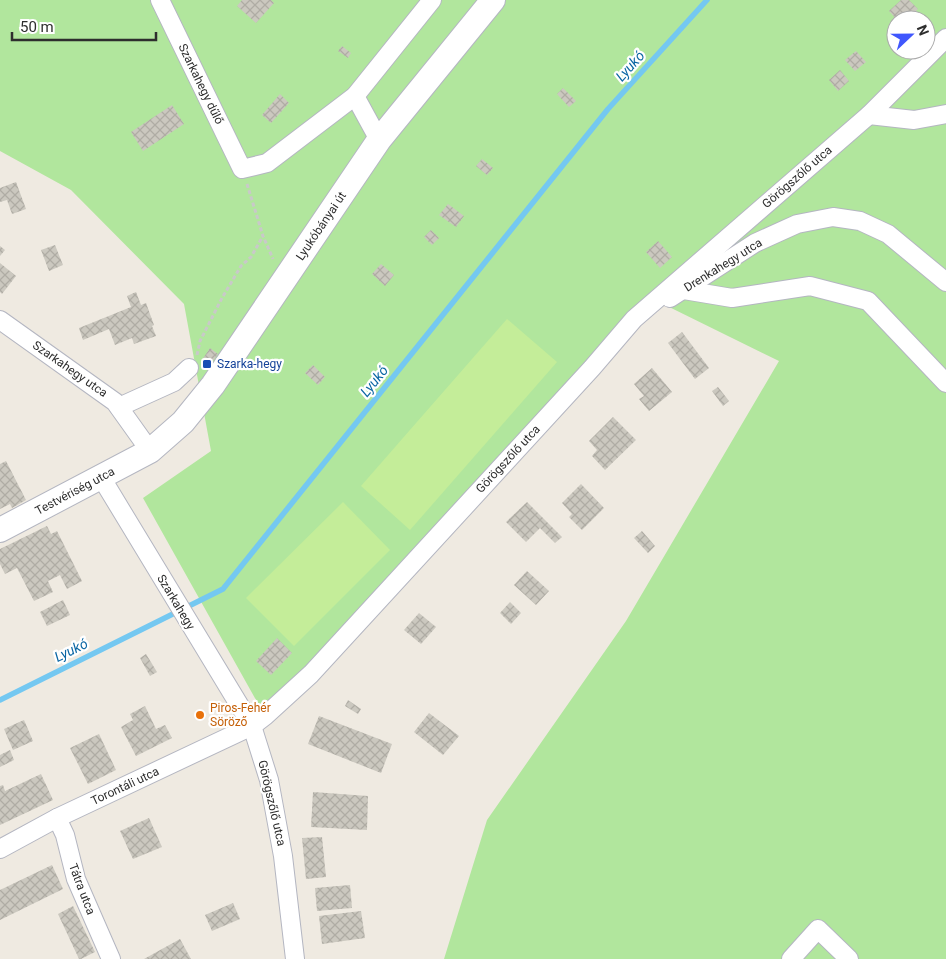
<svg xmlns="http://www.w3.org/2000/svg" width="946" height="959" font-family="Roboto,sans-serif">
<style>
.grass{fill:#b1e69d;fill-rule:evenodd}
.pitch{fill:#c4ed99}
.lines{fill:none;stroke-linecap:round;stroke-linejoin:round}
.stream{stroke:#74c8f1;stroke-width:5.5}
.building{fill:url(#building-cross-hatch)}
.minor-casing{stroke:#b4b6c1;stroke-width:20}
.secondary-casing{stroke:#b4b6c1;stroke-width:26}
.path{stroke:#c9c9c9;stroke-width:3;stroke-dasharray:4 2.5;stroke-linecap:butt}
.minor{stroke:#fff;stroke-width:18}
.secondary{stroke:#fff;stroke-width:24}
.transit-dot{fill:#1a4fb4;stroke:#fff;stroke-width:2}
.food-dot{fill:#e8710a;stroke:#fff;stroke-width:2}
.labels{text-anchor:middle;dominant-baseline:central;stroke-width:4.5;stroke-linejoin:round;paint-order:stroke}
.street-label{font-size:12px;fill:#2e2e2e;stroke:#fff}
.transit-label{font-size:12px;fill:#164399;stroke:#fff;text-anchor:start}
.food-label{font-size:12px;fill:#c56008;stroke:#fff;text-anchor:start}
.water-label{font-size:14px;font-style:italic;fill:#0b66a4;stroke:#fff}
</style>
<defs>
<pattern id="building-cross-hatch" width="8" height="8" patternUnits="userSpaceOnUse" patternTransform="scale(1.25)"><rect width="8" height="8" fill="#cbc8bf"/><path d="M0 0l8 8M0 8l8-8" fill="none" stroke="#afaca4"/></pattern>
</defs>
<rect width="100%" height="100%" fill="#efeae1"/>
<path class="grass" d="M 0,0 L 946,0 L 946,959 L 444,959 L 487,820 L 626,621 L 779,361 L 659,302 L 265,716 L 143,498 L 211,451 L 184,304 L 71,190 L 0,151 ZM 896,20 L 926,20 L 926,50 L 896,50 Z"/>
<g class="pitch">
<path d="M 507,319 L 557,362 L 410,530 L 361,486 Z"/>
<path d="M 343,502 L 390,550 L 294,646 L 246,598 Z"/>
</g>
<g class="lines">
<path class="stream" d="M 0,700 L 223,589 L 608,109 L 707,0"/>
</g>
<g class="building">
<path d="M 242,0 L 271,0 L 274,3 L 256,23 L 237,6 Z"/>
<path d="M 901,0 L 909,0 L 918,9 L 906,20 L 897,20 L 889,11 Z"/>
<path d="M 342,46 L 351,53 L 348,58 L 338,51 Z"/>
<path d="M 856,51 L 866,62 L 855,71 L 845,60 Z"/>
<path d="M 840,70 L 849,81 L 838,91 L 829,80 Z"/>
<path d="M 563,88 L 576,101 L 569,107 L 557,94 Z"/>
<path d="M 280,94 L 289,103 L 271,123 L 262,115 Z"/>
<path d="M 172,105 L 184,124 L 143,151 L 131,132 Z"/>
<path d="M 482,159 L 493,168 L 487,175 L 476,166 Z"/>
<path d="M 16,182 L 26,209 L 12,214 L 7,200 L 0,202 L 0,188 Z"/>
<path d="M 448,204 L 464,216 L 456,227 L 439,215 Z"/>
<path d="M 431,230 L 439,238 L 432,245 L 424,237 Z"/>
<path d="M 658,241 L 672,257 L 660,268 L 646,252 Z"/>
<path d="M 55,245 L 63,265 L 49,271 L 41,250 Z"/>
<path d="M 0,246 L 5,250 L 0,256 Z"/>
<path d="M 0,263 L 16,276 L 2,294 L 0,292 Z"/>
<path d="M 381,264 L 394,275 L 385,286 L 372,274 Z"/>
<path d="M 136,292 L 141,305 L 146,303 L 154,325 L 152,326 L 156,336 L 134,344 L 132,338 L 115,345 L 109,329 L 83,340 L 79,328 L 131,307 L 127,296 Z"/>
<path d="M 682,332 L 709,368 L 695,379 L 668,343 Z"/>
<path d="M 210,348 L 218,354 L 210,365 L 202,360 Z"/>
<path d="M 313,365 L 325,377 L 318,385 L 305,373 Z"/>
<path d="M 652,368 L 672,392 L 649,411 L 639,399 L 644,396 L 634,384 Z"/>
<path d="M 718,387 L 729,401 L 723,406 L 712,391 Z"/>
<path d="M 613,417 L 636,440 L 605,470 L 592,456 L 597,450 L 589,441 Z"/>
<path d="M 6,461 L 26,500 L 12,508 L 10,504 L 0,509 L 0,464 Z"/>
<path d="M 581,484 L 604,508 L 582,530 L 569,517 L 572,514 L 562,503 Z"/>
<path d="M 527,502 L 562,537 L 555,543 L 540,528 L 526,542 L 506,522 Z"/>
<path d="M 47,526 L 51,534 L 57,531 L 82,581 L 67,589 L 60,575 L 48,581 L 53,592 L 34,601 L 17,568 L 5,574 L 0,564 L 0,549 Z"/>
<path d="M 642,531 L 655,546 L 648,553 L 634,538 Z"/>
<path d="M 527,571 L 549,591 L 536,605 L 514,585 Z"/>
<path d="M 63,600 L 70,615 L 47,626 L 40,612 Z"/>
<path d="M 510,602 L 521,613 L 511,624 L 500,613 Z"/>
<path d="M 419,613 L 436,627 L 421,644 L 404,630 Z"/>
<path d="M 277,638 L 292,653 L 271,675 L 256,661 Z"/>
<path d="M 146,654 L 157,672 L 150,676 L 140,658 Z"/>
<path d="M 348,700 L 361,709 L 358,714 L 345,706 Z"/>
<path d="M 145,706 L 156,729 L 165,725 L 172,738 L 136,756 L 121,727 L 133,720 L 130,714 Z"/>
<path d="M 429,713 L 459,736 L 443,755 L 414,732 Z"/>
<path d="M 319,716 L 392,744 L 381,773 L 308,744 Z"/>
<path d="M 24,720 L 33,741 L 13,750 L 4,729 Z"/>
<path d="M 99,734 L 116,770 L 88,784 L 70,748 Z"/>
<path d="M 10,750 L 14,760 L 0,767 L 0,755 Z"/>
<path d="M 41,774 L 53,800 L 0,825 L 0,786 L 3,785 L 5,791 Z"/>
<path d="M 313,792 L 368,796 L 367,830 L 311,827 Z"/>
<path d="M 149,818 L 162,847 L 133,859 L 120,831 Z"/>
<path d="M 322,837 L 326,877 L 306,879 L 302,838 Z"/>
<path d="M 52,865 L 63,889 L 0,920 L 0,890 Z"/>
<path d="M 350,885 L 352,908 L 317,911 L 315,888 Z"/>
<path d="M 233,903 L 240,919 L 212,931 L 205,915 Z"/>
<path d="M 73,906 L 95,952 L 81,959 L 79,959 L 58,914 Z"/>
<path d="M 361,911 L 365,938 L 322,944 L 319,916 Z"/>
<path d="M 180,939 L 191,959 L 144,959 Z"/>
</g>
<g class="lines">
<g class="minor-casing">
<g id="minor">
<path d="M 160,0 L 242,169 L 267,163 L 355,96 L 432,0"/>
<path d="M 355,96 L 379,140"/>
<path d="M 869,115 L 914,120 L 946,114"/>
<path d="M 684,290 L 732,298 L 810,286 L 868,301 L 946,383"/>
<path d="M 670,298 L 755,243 L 797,224 L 833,217 L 860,221 L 888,234 L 946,282"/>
<path d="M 0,320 L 115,402 L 150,451"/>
<path d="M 119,407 L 174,382 L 189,368"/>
<path d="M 101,477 L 252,726 L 269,780 L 283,856 L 295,959"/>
<path d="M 57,818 L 65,835 L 76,879 L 111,959"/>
<path d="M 0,849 L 57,818 L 252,726 L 265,716 L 311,674 L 592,368 L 634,319 L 869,115 L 946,38"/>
<path d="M 791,959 L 818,929 L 849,959"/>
</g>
</g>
<g class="secondary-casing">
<path id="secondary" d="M 0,530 L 150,451 L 183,422 L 213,385 L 379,140 L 493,0"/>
</g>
<g class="path">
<path d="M 247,184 L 263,236 L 273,259"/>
<path d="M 197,355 L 200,341 L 222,298 L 241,266 L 251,257 L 263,236"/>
</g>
<use href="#minor" class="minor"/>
<use href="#secondary" class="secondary"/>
</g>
<rect class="transit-dot" x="202" y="359" width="10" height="10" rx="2.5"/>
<circle class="food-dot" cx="200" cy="715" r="5"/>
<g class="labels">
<g class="street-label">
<text transform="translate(201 84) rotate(64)">Szarkahegy dűlő</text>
<text transform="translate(797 177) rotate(-41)">Görögszőlő utca</text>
<text transform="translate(321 226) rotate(-56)">Lyukóbányai út</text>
<text transform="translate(723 265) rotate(-32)">Drenkahegy utca</text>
<text transform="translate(70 369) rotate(35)">Szarkahegy utca</text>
<text transform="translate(508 459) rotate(-47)">Görögszőlő utca</text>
<text transform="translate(75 491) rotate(-28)">Testvériség utca</text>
<text transform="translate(176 602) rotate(59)">Szarkahegy</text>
<text transform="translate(125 786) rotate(-25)">Torontáli utca</text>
<text transform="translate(272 803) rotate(77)">Görögszőlő utca</text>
<text transform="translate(82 889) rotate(69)">Tátra utca</text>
</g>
<g class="transit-label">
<text x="217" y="364">Szarka-hegy</text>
</g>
<g class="food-label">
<text x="210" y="708">Piros-Fehér<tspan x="210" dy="14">Söröző</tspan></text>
</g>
<g class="water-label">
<text transform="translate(630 66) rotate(-48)">Lyukó</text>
<text transform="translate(374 381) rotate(-51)">Lyukó</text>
<text transform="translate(71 650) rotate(-26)">Lyukó</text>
</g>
</g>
<g transform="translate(911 35) rotate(68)"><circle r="24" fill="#ffffff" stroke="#ababab"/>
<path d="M0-4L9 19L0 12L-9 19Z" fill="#4057fd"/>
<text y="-8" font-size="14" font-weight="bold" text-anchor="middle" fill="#2e2e2e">N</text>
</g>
<path d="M12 32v8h144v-8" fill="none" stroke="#2e2e2e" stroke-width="2.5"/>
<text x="20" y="32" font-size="15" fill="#2e2e2e" stroke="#ffffff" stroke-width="4" paint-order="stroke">50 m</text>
</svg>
